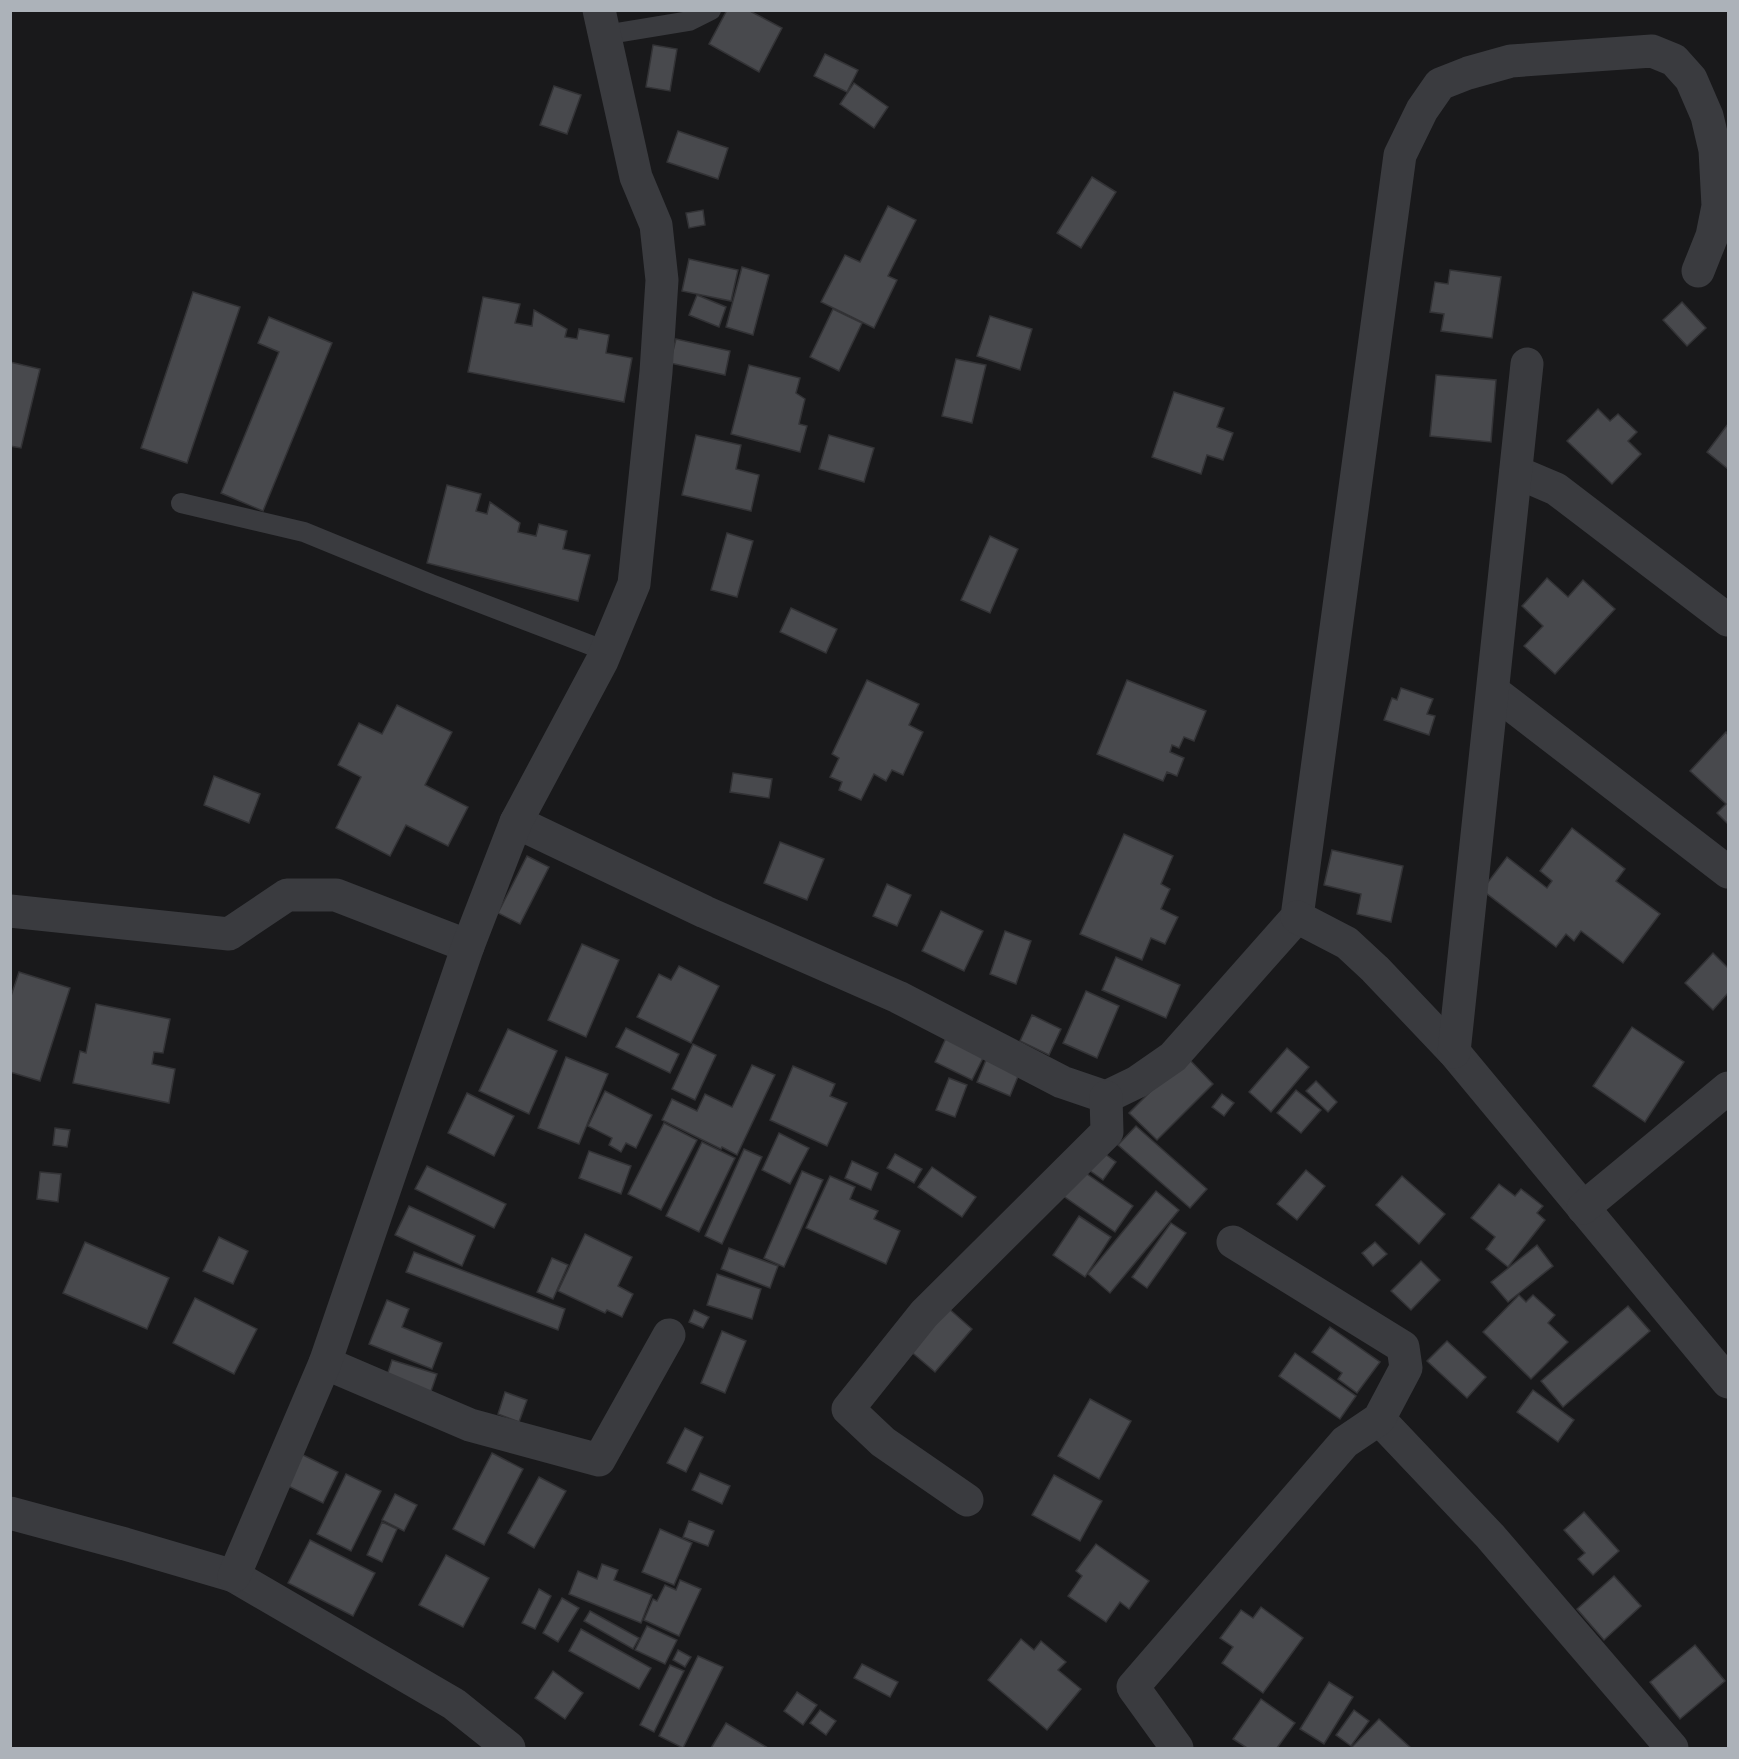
<svg xmlns="http://www.w3.org/2000/svg" width="1739" height="1759" font-family="Karla,sans-serif">
<style>
.building{fill:#48494d;stroke:#333336;stroke-width:1.5}
.lines{fill:none;stroke-linecap:round;stroke-linejoin:round}
.lane{stroke:#3a3b3f;stroke-width:20}
.street{stroke:#3a3b3f;stroke-width:33}
</style>
<rect width="100%" height="100%" fill="#19191b"/>
<g class="building">
<path d="M 727,10 L 748,10 L 782,28 L 759,72 L 709,44 Z"/>
<path d="M 653,45 L 677,49 L 670,91 L 646,87 Z"/>
<path d="M 825,54 L 858,70 L 847,92 L 814,76 Z"/>
<path d="M 854,83 L 888,107 L 874,128 L 840,104 Z"/>
<path d="M 554,86 L 581,95 L 567,134 L 540,125 Z"/>
<path d="M 678,131 L 728,148 L 718,179 L 667,162 Z"/>
<path d="M 1092,177 L 1116,192 L 1081,248 L 1057,233 Z"/>
<path d="M 888,206 L 916,220 L 888,276 L 897,280 L 874,328 L 821,302 L 845,255 L 860,262 Z"/>
<path d="M 703,210 L 705,225 L 689,228 L 686,213 Z"/>
<path d="M 689,259 L 738,270 L 731,301 L 682,291 Z"/>
<path d="M 742,267 L 769,275 L 753,335 L 726,327 Z"/>
<path d="M 1450,270 L 1501,277 L 1492,338 L 1441,331 L 1444,314 L 1430,312 L 1435,282 L 1448,284 Z"/>
<path d="M 193,292 L 240,307 L 187,463 L 141,448 Z"/>
<path d="M 697,295 L 726,307 L 719,327 L 689,315 Z"/>
<path d="M 483,297 L 520,304 L 515,323 L 532,326 L 534,310 L 567,329 L 565,337 L 577,339 L 579,329 L 609,335 L 606,353 L 632,358 L 624,402 L 468,372 Z"/>
<path d="M 1682,302 L 1706,328 L 1687,346 L 1663,320 Z"/>
<path d="M 833,309 L 862,323 L 839,371 L 810,357 Z"/>
<path d="M 990,316 L 1032,329 L 1020,370 L 977,356 Z"/>
<path d="M 269,317 L 332,343 L 263,511 L 221,493 L 279,352 L 258,343 Z"/>
<path d="M 676,339 L 730,351 L 725,375 L 670,363 Z"/>
<path d="M 956,359 L 986,365 L 972,423 L 942,416 Z"/>
<path d="M 10,362 L 40,369 L 21,448 L 10,446 Z"/>
<path d="M 749,365 L 800,378 L 796,393 L 805,399 L 799,424 L 807,426 L 800,452 L 731,434 Z"/>
<path d="M 1436,375 L 1496,380 L 1491,442 L 1430,436 Z"/>
<path d="M 1174,392 L 1224,408 L 1217,427 L 1233,433 L 1223,460 L 1207,455 L 1201,474 L 1152,457 Z"/>
<path d="M 1598,409 L 1610,421 L 1618,414 L 1637,432 L 1628,441 L 1641,454 L 1612,484 L 1567,441 Z"/>
<path d="M 1728,424 L 1728,469 L 1707,452 Z"/>
<path d="M 696,435 L 741,445 L 736,469 L 759,475 L 751,511 L 682,495 Z"/>
<path d="M 829,435 L 874,448 L 864,482 L 819,469 Z"/>
<path d="M 447,485 L 481,494 L 476,511 L 487,514 L 490,502 L 520,523 L 518,532 L 536,536 L 539,524 L 567,531 L 563,549 L 590,555 L 578,601 L 427,563 Z"/>
<path d="M 727,533 L 753,541 L 737,597 L 711,590 Z"/>
<path d="M 990,536 L 1018,549 L 990,613 L 961,600 Z"/>
<path d="M 1547,578 L 1568,597 L 1583,580 L 1615,609 L 1555,674 L 1524,646 L 1543,626 L 1522,606 Z"/>
<path d="M 791,608 L 837,629 L 826,653 L 780,632 Z"/>
<path d="M 867,680 L 919,704 L 909,725 L 923,732 L 903,775 L 892,770 L 886,781 L 874,774 L 861,800 L 839,790 L 842,782 L 830,777 L 839,758 L 832,754 Z"/>
<path d="M 1127,680 L 1206,711 L 1194,741 L 1184,737 L 1179,748 L 1172,745 L 1170,752 L 1184,758 L 1177,776 L 1167,772 L 1163,781 L 1097,754 Z"/>
<path d="M 1401,688 L 1433,699 L 1427,714 L 1435,716 L 1429,735 L 1384,720 L 1392,698 L 1397,700 Z"/>
<path d="M 397,705 L 452,732 L 425,785 L 468,807 L 448,846 L 406,825 L 390,856 L 336,828 L 361,777 L 338,765 L 359,723 L 382,734 Z"/>
<path d="M 1726,732 L 1728,735 L 1728,824 L 1717,813 L 1726,804 L 1690,771 Z"/>
<path d="M 733,773 L 772,779 L 769,798 L 730,792 Z"/>
<path d="M 214,776 L 260,794 L 249,823 L 204,805 Z"/>
<path d="M 1572,828 L 1625,869 L 1616,881 L 1660,914 L 1623,963 L 1581,931 L 1574,941 L 1566,934 L 1556,947 L 1482,890 L 1507,857 L 1547,888 L 1552,881 L 1540,871 Z"/>
<path d="M 1124,834 L 1173,856 L 1161,884 L 1170,889 L 1161,909 L 1178,917 L 1165,944 L 1151,938 L 1142,960 L 1080,934 Z"/>
<path d="M 780,842 L 824,859 L 807,900 L 764,883 Z"/>
<path d="M 1332,850 L 1403,866 L 1391,922 L 1357,914 L 1361,894 L 1324,885 Z"/>
<path d="M 527,856 L 549,867 L 520,924 L 498,913 Z"/>
<path d="M 887,884 L 911,895 L 897,926 L 873,916 Z"/>
<path d="M 941,911 L 983,931 L 964,971 L 922,951 Z"/>
<path d="M 1005,931 L 1031,941 L 1016,984 L 990,974 Z"/>
<path d="M 582,944 L 619,960 L 586,1037 L 548,1020 Z"/>
<path d="M 1713,953 L 1728,968 L 1728,993 L 1713,1010 L 1685,983 Z"/>
<path d="M 1116,957 L 1180,985 L 1166,1018 L 1102,990 Z"/>
<path d="M 679,966 L 719,986 L 691,1043 L 637,1017 L 659,974 L 671,980 Z"/>
<path d="M 19,972 L 70,988 L 40,1081 L 10,1072 L 10,999 Z"/>
<path d="M 1086,991 L 1119,1006 L 1097,1058 L 1063,1043 Z"/>
<path d="M 96,1004 L 170,1019 L 163,1053 L 154,1052 L 152,1064 L 175,1069 L 169,1103 L 73,1083 L 80,1051 L 86,1053 Z"/>
<path d="M 1032,1015 L 1061,1029 L 1049,1055 L 1020,1041 Z"/>
<path d="M 1632,1027 L 1684,1062 L 1645,1122 L 1593,1086 Z"/>
<path d="M 626,1028 L 679,1054 L 670,1073 L 616,1047 Z"/>
<path d="M 508,1029 L 557,1051 L 529,1114 L 479,1091 Z"/>
<path d="M 946,1038 L 984,1056 L 972,1080 L 935,1062 Z"/>
<path d="M 693,1044 L 716,1055 L 695,1100 L 672,1089 Z"/>
<path d="M 1287,1048 L 1309,1067 L 1271,1112 L 1249,1092 Z"/>
<path d="M 1186,1056 L 1213,1084 L 1157,1140 L 1129,1113 Z"/>
<path d="M 566,1057 L 608,1074 L 579,1144 L 538,1128 Z"/>
<path d="M 986,1060 L 1019,1074 L 1010,1096 L 977,1082 Z"/>
<path d="M 752,1065 L 775,1075 L 737,1155 L 722,1147 L 721,1149 L 662,1120 L 672,1099 L 697,1111 L 705,1094 L 732,1107 Z"/>
<path d="M 793,1066 L 835,1084 L 830,1096 L 847,1103 L 827,1146 L 770,1120 Z"/>
<path d="M 949,1078 L 967,1085 L 955,1117 L 936,1110 Z"/>
<path d="M 1316,1081 L 1337,1102 L 1328,1112 L 1306,1091 Z"/>
<path d="M 1296,1090 L 1321,1110 L 1301,1133 L 1277,1113 Z"/>
<path d="M 605,1091 L 652,1115 L 636,1148 L 626,1143 L 621,1152 L 609,1145 L 612,1138 L 588,1126 Z"/>
<path d="M 467,1093 L 514,1116 L 494,1156 L 448,1133 Z"/>
<path d="M 1222,1094 L 1234,1103 L 1224,1116 L 1212,1107 Z"/>
<path d="M 664,1123 L 697,1140 L 661,1210 L 628,1194 Z"/>
<path d="M 1136,1126 L 1207,1189 L 1190,1208 L 1118,1145 Z"/>
<path d="M 55,1128 L 70,1130 L 67,1147 L 53,1145 Z"/>
<path d="M 779,1133 L 809,1148 L 790,1184 L 762,1170 Z"/>
<path d="M 702,1142 L 735,1158 L 699,1232 L 666,1216 Z"/>
<path d="M 744,1149 L 762,1157 L 722,1244 L 705,1236 Z"/>
<path d="M 589,1151 L 631,1166 L 621,1194 L 579,1178 Z"/>
<path d="M 1101,1151 L 1116,1162 L 1103,1180 L 1089,1170 Z"/>
<path d="M 895,1154 L 922,1169 L 914,1183 L 887,1168 Z"/>
<path d="M 852,1161 L 878,1173 L 871,1190 L 845,1178 Z"/>
<path d="M 427,1166 L 506,1204 L 494,1228 L 415,1189 Z"/>
<path d="M 932,1167 L 976,1197 L 962,1217 L 918,1187 Z"/>
<path d="M 1077,1167 L 1133,1206 L 1115,1232 L 1059,1193 Z"/>
<path d="M 1306,1170 L 1325,1186 L 1297,1220 L 1277,1204 Z"/>
<path d="M 802,1171 L 823,1180 L 784,1267 L 764,1258 Z"/>
<path d="M 40,1172 L 61,1174 L 58,1202 L 37,1199 Z"/>
<path d="M 830,1176 L 855,1187 L 850,1199 L 878,1211 L 874,1219 L 900,1231 L 886,1264 L 806,1228 Z"/>
<path d="M 1402,1176 L 1445,1214 L 1419,1244 L 1376,1205 Z"/>
<path d="M 1499,1184 L 1515,1196 L 1521,1189 L 1543,1206 L 1537,1213 L 1545,1220 L 1508,1267 L 1486,1249 L 1495,1237 L 1471,1218 Z"/>
<path d="M 1156,1191 L 1179,1210 L 1110,1293 L 1088,1274 Z"/>
<path d="M 409,1206 L 475,1236 L 462,1266 L 395,1235 Z"/>
<path d="M 1079,1216 L 1111,1237 L 1085,1277 L 1053,1255 Z"/>
<path d="M 1171,1223 L 1186,1233 L 1147,1288 L 1132,1277 Z"/>
<path d="M 585,1234 L 632,1257 L 618,1286 L 633,1294 L 622,1317 L 607,1310 L 605,1313 L 558,1291 Z"/>
<path d="M 219,1237 L 248,1251 L 233,1284 L 203,1271 Z"/>
<path d="M 85,1242 L 169,1278 L 147,1329 L 63,1293 Z"/>
<path d="M 1375,1242 L 1387,1254 L 1373,1266 L 1362,1253 Z"/>
<path d="M 1537,1245 L 1553,1266 L 1508,1302 L 1491,1282 Z"/>
<path d="M 729,1248 L 778,1266 L 770,1288 L 721,1269 Z"/>
<path d="M 414,1252 L 565,1309 L 558,1330 L 406,1272 Z"/>
<path d="M 552,1258 L 568,1265 L 553,1299 L 537,1292 Z"/>
<path d="M 1421,1261 L 1440,1280 L 1411,1310 L 1391,1291 Z"/>
<path d="M 717,1274 L 761,1289 L 752,1319 L 707,1305 Z"/>
<path d="M 1519,1295 L 1526,1302 L 1533,1295 L 1555,1315 L 1548,1323 L 1568,1342 L 1531,1379 L 1483,1332 Z"/>
<path d="M 195,1298 L 257,1329 L 234,1374 L 173,1343 Z"/>
<path d="M 387,1300 L 409,1309 L 402,1327 L 442,1343 L 432,1369 L 369,1344 Z"/>
<path d="M 939,1300 L 972,1329 L 935,1372 L 902,1344 Z"/>
<path d="M 1628,1306 L 1650,1331 L 1563,1407 L 1541,1381 Z"/>
<path d="M 694,1310 L 709,1317 L 703,1328 L 689,1322 Z"/>
<path d="M 1330,1327 L 1380,1362 L 1357,1393 L 1338,1379 L 1342,1373 L 1312,1352 Z"/>
<path d="M 722,1331 L 746,1341 L 725,1393 L 701,1383 Z"/>
<path d="M 1447,1341 L 1486,1377 L 1467,1398 L 1427,1361 Z"/>
<path d="M 1295,1353 L 1356,1396 L 1340,1419 L 1279,1376 Z"/>
<path d="M 392,1360 L 437,1374 L 429,1397 L 385,1382 Z"/>
<path d="M 1533,1390 L 1574,1420 L 1558,1442 L 1517,1412 Z"/>
<path d="M 505,1392 L 527,1400 L 519,1422 L 498,1414 Z"/>
<path d="M 1090,1399 L 1131,1421 L 1099,1479 L 1058,1456 Z"/>
<path d="M 685,1428 L 703,1437 L 686,1472 L 667,1463 Z"/>
<path d="M 299,1453 L 338,1472 L 323,1503 L 284,1484 Z"/>
<path d="M 492,1453 L 523,1469 L 484,1545 L 453,1529 Z"/>
<path d="M 700,1473 L 730,1486 L 722,1504 L 692,1490 Z"/>
<path d="M 346,1474 L 381,1491 L 351,1551 L 317,1534 Z"/>
<path d="M 1054,1475 L 1102,1501 L 1080,1541 L 1032,1515 Z"/>
<path d="M 539,1477 L 566,1491 L 534,1548 L 508,1533 Z"/>
<path d="M 395,1494 L 417,1505 L 404,1531 L 382,1520 Z"/>
<path d="M 1584,1512 L 1619,1551 L 1593,1575 L 1578,1559 L 1585,1553 L 1564,1530 Z"/>
<path d="M 689,1521 L 714,1531 L 708,1546 L 683,1537 Z"/>
<path d="M 382,1522 L 397,1529 L 382,1562 L 367,1555 Z"/>
<path d="M 660,1529 L 692,1543 L 674,1585 L 642,1572 Z"/>
<path d="M 310,1540 L 375,1573 L 353,1616 L 288,1583 Z"/>
<path d="M 1096,1544 L 1149,1581 L 1129,1609 L 1120,1602 L 1106,1622 L 1068,1596 L 1082,1576 L 1076,1571 Z"/>
<path d="M 446,1555 L 489,1578 L 463,1627 L 419,1605 Z"/>
<path d="M 602,1564 L 618,1570 L 614,1580 L 652,1595 L 641,1623 L 569,1594 L 578,1571 L 597,1579 Z"/>
<path d="M 1614,1576 L 1641,1606 L 1604,1640 L 1577,1609 Z"/>
<path d="M 680,1580 L 701,1589 L 679,1636 L 644,1620 L 653,1599 L 657,1601 L 665,1585 L 676,1590 Z"/>
<path d="M 539,1589 L 551,1596 L 535,1629 L 522,1623 Z"/>
<path d="M 562,1598 L 579,1608 L 558,1642 L 543,1633 Z"/>
<path d="M 1261,1607 L 1303,1638 L 1263,1693 L 1222,1663 L 1233,1647 L 1220,1638 L 1241,1610 L 1253,1618 Z"/>
<path d="M 590,1611 L 639,1638 L 633,1649 L 584,1621 Z"/>
<path d="M 647,1626 L 677,1640 L 665,1664 L 635,1650 Z"/>
<path d="M 581,1629 L 651,1668 L 639,1689 L 569,1651 Z"/>
<path d="M 1021,1639 L 1034,1650 L 1041,1641 L 1066,1662 L 1058,1670 L 1081,1689 L 1047,1730 L 988,1680 Z"/>
<path d="M 1695,1645 L 1725,1681 L 1680,1719 L 1650,1682 Z"/>
<path d="M 678,1650 L 691,1657 L 685,1667 L 673,1660 Z"/>
<path d="M 698,1656 L 723,1667 L 683,1748 L 659,1736 Z"/>
<path d="M 862,1664 L 898,1682 L 890,1697 L 854,1678 Z"/>
<path d="M 670,1665 L 684,1671 L 654,1732 L 640,1725 Z"/>
<path d="M 553,1671 L 583,1693 L 565,1719 L 535,1698 Z"/>
<path d="M 1329,1682 L 1353,1697 L 1324,1744 L 1300,1729 Z"/>
<path d="M 797,1692 L 817,1705 L 803,1725 L 784,1711 Z"/>
<path d="M 1261,1699 L 1295,1723 L 1277,1748 L 1247,1748 L 1233,1739 Z"/>
<path d="M 820,1710 L 836,1721 L 826,1735 L 810,1723 Z"/>
<path d="M 1354,1710 L 1369,1721 L 1351,1746 L 1336,1735 Z"/>
<path d="M 1379,1719 L 1411,1748 L 1351,1748 Z"/>
<path d="M 726,1723 L 768,1748 L 711,1748 Z"/>
</g>
<g class="lines">
<g class="lane">
<path d="M 604,35 L 689,21 L 711,10"/>
<path d="M 181,503 L 304,532 L 431,584 L 606,651"/>
</g>
<g class="street">
<path d="M 1516,472 L 1556,489 L 1728,620"/>
<path d="M 1493,691 L 1728,872"/>
<path d="M 516,822 L 705,912 L 898,997 L 1062,1082 L 1106,1097 L 1137,1082 L 1173,1057 L 1297,917 L 1400,155 L 1422,110 L 1440,84 L 1468,73 L 1511,61 L 1652,51 L 1674,60 L 1691,79 L 1707,116 L 1715,150 L 1718,206 L 1712,236 L 1698,271"/>
<path d="M 10,911 L 229,934 L 287,895 L 336,895 L 468,946"/>
<path d="M 1297,917 L 1347,943 L 1375,969 L 1454,1052 L 1728,1382"/>
<path d="M 1454,1052 L 1527,364"/>
<path d="M 1583,1208 L 1728,1088"/>
<path d="M 325,1363 L 470,1425 L 599,1460 L 669,1335"/>
<path d="M 1379,1419 L 1490,1536 L 1672,1748"/>
<path d="M 967,1500 L 883,1442 L 848,1409 L 924,1314 L 1107,1132 L 1106,1097"/>
<path d="M 10,1513 L 125,1544 L 234,1576 L 454,1704 L 509,1748"/>
<path d="M 234,1576 L 325,1363 L 468,946 L 516,822 L 602,661 L 634,584 L 656,372 L 662,280 L 656,225 L 636,177 L 599,10"/>
<path d="M 1177,1748 L 1133,1687 L 1345,1442 L 1379,1419 L 1406,1368 L 1403,1347 L 1233,1242"/>
</g>
</g>
<rect width="1739" height="1759" fill="none" stroke="#acb2b9" stroke-width="24"/>
</svg>
